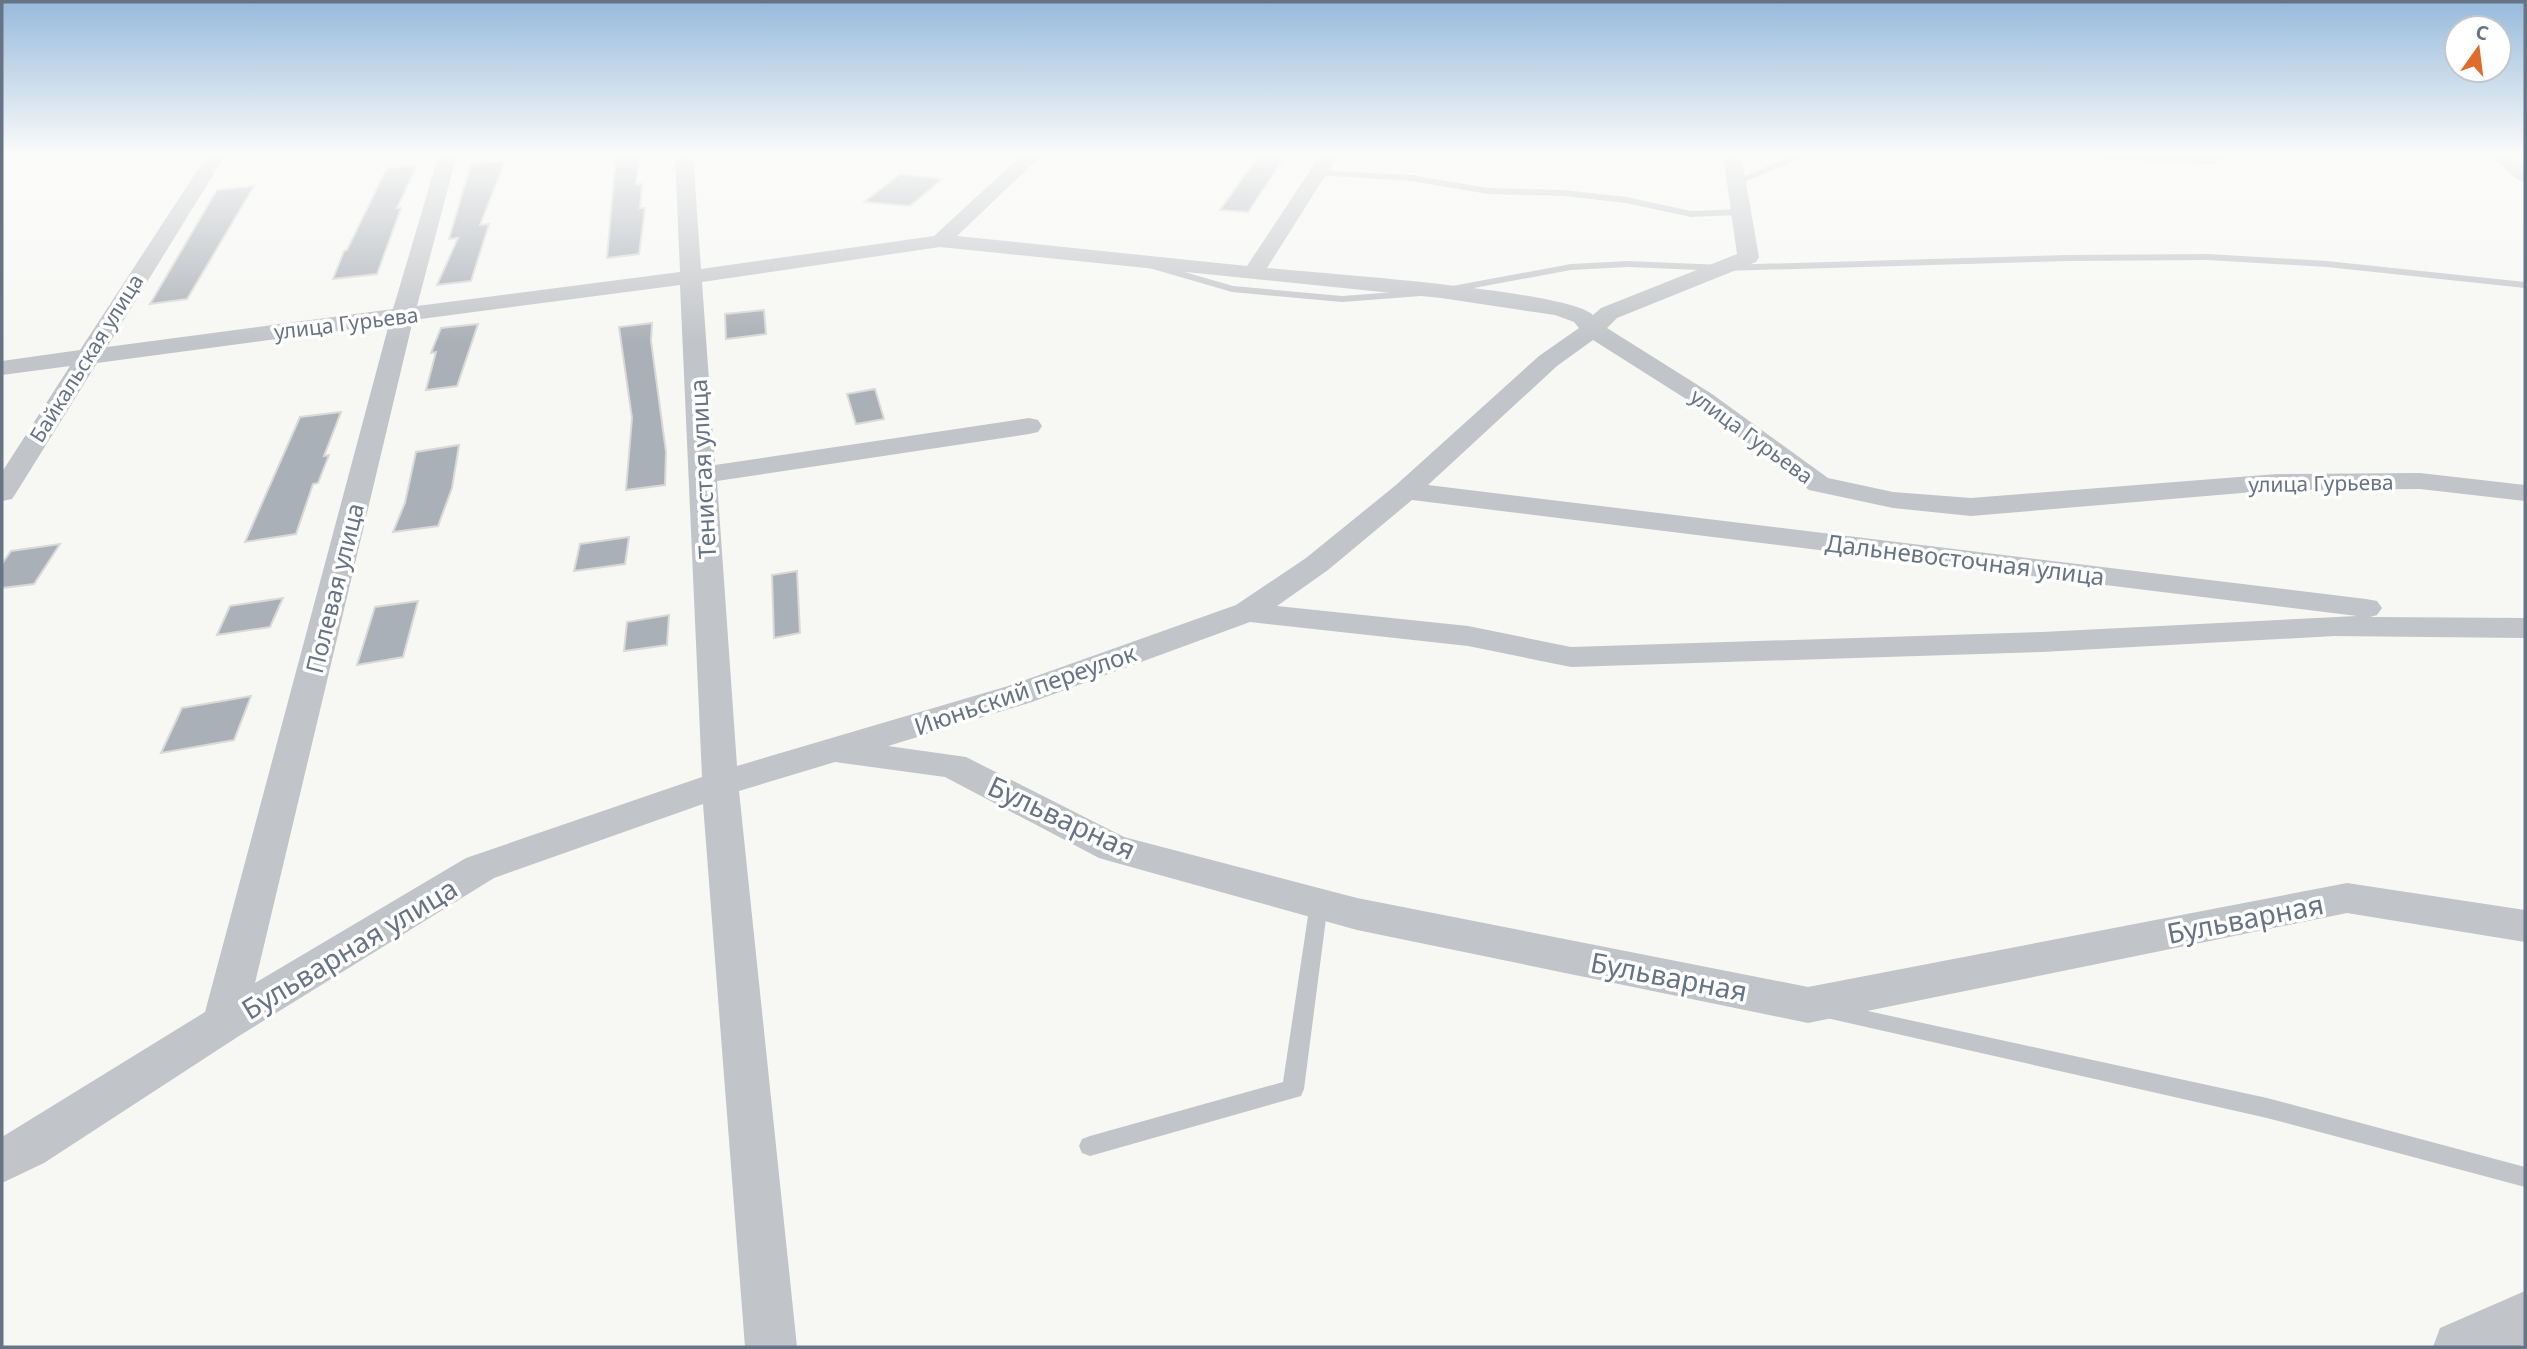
<svg xmlns="http://www.w3.org/2000/svg" width="2527" height="1349" font-family="'Noto Sans',sans-serif">
<style>
.building{fill:#aab0b7;stroke:#d9d9d7;stroke-width:2}
.lines{fill:none;stroke-linecap:round;stroke-linejoin:round}
.lane{fill:#c1c4c8;fill-rule:evenodd}
.street{fill:#c1c4c8;fill-rule:evenodd}
.labels{text-anchor:middle;dominant-baseline:central;stroke-width:7;stroke-linejoin:round;paint-order:stroke}
.far-street-label{font-size:21px;fill:#677485;stroke:#fff}
.street-label{font-size:24px;fill:#677485;stroke:#fff}
.near-street-label{font-size:28px;fill:#677485;stroke:#fff}
</style>
<rect width="100%" height="100%" fill="#f7f7f4"/>
<g class="building">
<path d="M 616,154 L 640,154 L 636,184 L 642,184 L 640,208 L 645,208 L 639,254 L 607,258 Z"/>
<path d="M 1260,154 L 1287,154 L 1248,212 L 1220,210 Z"/>
<path d="M 505,161 L 480,225 L 489,224 L 471,281 L 437,285 L 458,238 L 449,239 L 471,164 Z"/>
<path d="M 417,165 L 397,208 L 401,208 L 377,274 L 333,279 L 344,251 L 347,250 L 387,168 Z"/>
<path d="M 900,174 L 942,179 L 910,206 L 864,202 Z"/>
<path d="M 254,186 L 187,299 L 150,304 L 217,190 Z"/>
<path d="M 764,310 L 766,334 L 726,339 L 725,314 Z"/>
<path d="M 652,323 L 651,341 L 666,452 L 665,485 L 626,490 L 632,418 L 619,327 Z"/>
<path d="M 478,324 L 457,386 L 426,390 L 436,352 L 431,353 L 441,328 Z"/>
<path d="M 875,389 L 884,419 L 856,424 L 847,394 Z"/>
<path d="M 341,412 L 324,456 L 329,455 L 318,483 L 313,484 L 296,534 L 245,542 L 300,417 Z"/>
<path d="M 459,445 L 452,488 L 438,526 L 393,532 L 405,503 L 416,452 Z"/>
<path d="M 629,537 L 625,564 L 574,571 L 580,544 Z"/>
<path d="M 60,544 L 34,584 L 2,588 L 2,564 L 11,551 Z"/>
<path d="M 797,571 L 800,633 L 774,638 L 772,575 Z"/>
<path d="M 283,598 L 270,627 L 217,635 L 230,606 Z"/>
<path d="M 418,601 L 403,657 L 357,665 L 375,607 Z"/>
<path d="M 669,615 L 667,645 L 624,651 L 627,622 Z"/>
<path d="M 251,696 L 234,740 L 161,753 L 182,708 Z"/>
</g>
<g class="lines">
<g class="lane">
<path d="M 1811,154 L 1839,154 L 1797,160 L 1739,184 L 1731,182 L 1792,156 Z"/>
<path d="M 2046,154 L 2212,158 L 2221,154 L 2231,156 L 2213,164 L 2050,157 Z"/>
<path d="M 1318,170 L 1411,175 L 1488,188 L 1564,190 L 1626,197 L 1691,211 L 1739,209 L 1744,212 L 1739,215 L 1691,217 L 1626,203 L 1564,196 L 1488,194 L 1411,181 L 1315,175 L 1315,171 Z"/>
<path d="M 2207,254 L 2327,261 L 2525,282 L 2525,288 L 2327,267 L 2207,260 L 2069,261 L 1723,271 L 1628,267 L 1571,270 L 1447,293 L 1442,290 L 1447,287 L 1571,264 L 1628,261 L 1723,265 L 2069,255 Z"/>
<path d="M 1150,262 L 1233,286 L 1342,296 L 1421,290 L 1426,293 L 1421,296 L 1342,302 L 1232,292 L 1146,267 L 1146,263 Z"/>
<path d="M 1319,896 L 1326,898 L 1328,903 L 1304,1089 L 1301,1096 L 1090,1156 L 1082,1153 L 1079,1146 L 1082,1139 L 1090,1136 L 1283,1082 L 1310,903 L 1312,898 Z"/>
<path d="M 1831,1003 L 2267,1098 L 2525,1167 L 2525,1187 L 2267,1118 L 1831,1019 L 1824,1017 L 1821,1011 L 1824,1005 Z"/>
</g>
<g class="street">
<path d="M 208,154 L 226,154 L 107,347 L 393,309 L 439,154 L 457,154 L 417,306 L 680,272 L 675,154 L 693,154 L 701,269 L 934,236 L 1023,154 L 1043,154 L 957,236 L 1247,266 L 1321,154 L 1339,154 L 1267,268 C 1317,273 1567,290 1593,315 L 1601,308 L 1737,254 L 1723,154 L 1741,154 L 1759,257 L 1756,262 L 1617,318 L 1607,328 L 1712,394 L 1828,478 L 1893,492 L 1971,498 L 2277,474 L 2420,473 L 2525,485 L 2525,501 L 2420,489 L 2277,490 L 1971,516 L 1893,508 L 1809,490 L 1694,404 L 1593,340 L 1557,366 L 1428,485 L 2366,599 L 2377,601 L 2382,608 L 2377,615 L 2370,617 L 2525,618 L 2525,638 L 2335,636 L 2042,652 L 1571,667 L 1468,646 L 1250,622 L 1032,702 L 888,746 L 966,757 L 1124,837 L 1357,898 L 1808,987 L 2347,883 L 2525,910 L 2525,942 L 2347,913 L 1808,1023 L 1357,930 L 1113,862 L 1099,858 L 945,777 L 835,762 L 739,791 L 797,1347 L 745,1347 L 703,804 L 494,878 L 239,1036 L 44,1163 L 2,1183 L 2,1137 L 205,1012 L 389,324 L 97,363 L 16,493 L 12,499 L 2,501 L 2,472 L 70,366 L 2,375 L 2,361 L 80,350 ZM 940,247 L 1441,298 L 1555,315 L 1574,322 L 1579,328 L 1539,356 L 1396,485 L 1306,558 L 1236,605 L 1008,686 L 737,766 L 717,481 L 1029,434 L 1038,432 L 1042,426 L 1038,420 L 1029,418 L 715,465 L 702,282 ZM 680,285 L 702,777 L 466,858 L 255,983 L 413,320 ZM 1412,500 L 2357,616 L 2042,632 L 1571,647 L 1468,626 L 1277,606 L 1328,570 Z"/>
<path d="M 2488,154 L 2508,154 L 2525,167 L 2525,182 L 2518,180 Z"/>
<path d="M 2525,1291 L 2525,1344 L 2517,1347 L 2433,1347 L 2440,1328 Z"/>
</g>
</g>
<linearGradient id="sky" x2="0" y2="1"><stop stop-color="#96badc"/><stop offset="0.45" stop-color="#fbfbfa"/><stop offset="1" stop-color="#fbfbfa" stop-opacity="0"/></linearGradient>
<rect width="2527" height="343" fill="url(#sky)"/>
<g class="labels">
<g class="far-street-label">
<text transform="translate(346 323) rotate(-7)">улица Гурьева</text>
<text transform="translate(86 358) rotate(-58)">Байкальская улица</text>
<text transform="translate(1752 436) rotate(36)">улица Гурьева</text>
<text transform="translate(2321 483) rotate(-1)">улица Гурьева</text>
</g>
<g class="street-label">
<text transform="translate(702 469) rotate(-93)">Тенистая улица</text>
<text transform="translate(1965 559) rotate(7)">Дальневосточная улица</text>
<text transform="translate(334 588) rotate(-76)">Полевая улица</text>
<text transform="translate(1025 689) rotate(-19)">Июньский переулок</text>
</g>
<g class="near-street-label">
<text transform="translate(1062 817) rotate(25)">Бульварная</text>
<text transform="translate(2245 918) rotate(-11)">Бульварная</text>
<text transform="translate(349 948) rotate(-31)">Бульварная улица</text>
<text transform="translate(1669 976) rotate(11)">Бульварная</text>
</g>
</g>
<rect width="2527" height="1349" fill="none" stroke="#677485" stroke-width="7"/>
<g transform="translate(2478 49) rotate(14)"><circle r="33" fill="#ffffff" stroke="#c2c7ce" stroke-width="2"/>
<path d="M0-5L12 26L0 18L-12 26Z" fill="#df6b2c"/>
<text y="-10" font-size="19" font-weight="bold" text-anchor="middle" fill="#677485">С</text>
</g>
</svg>
